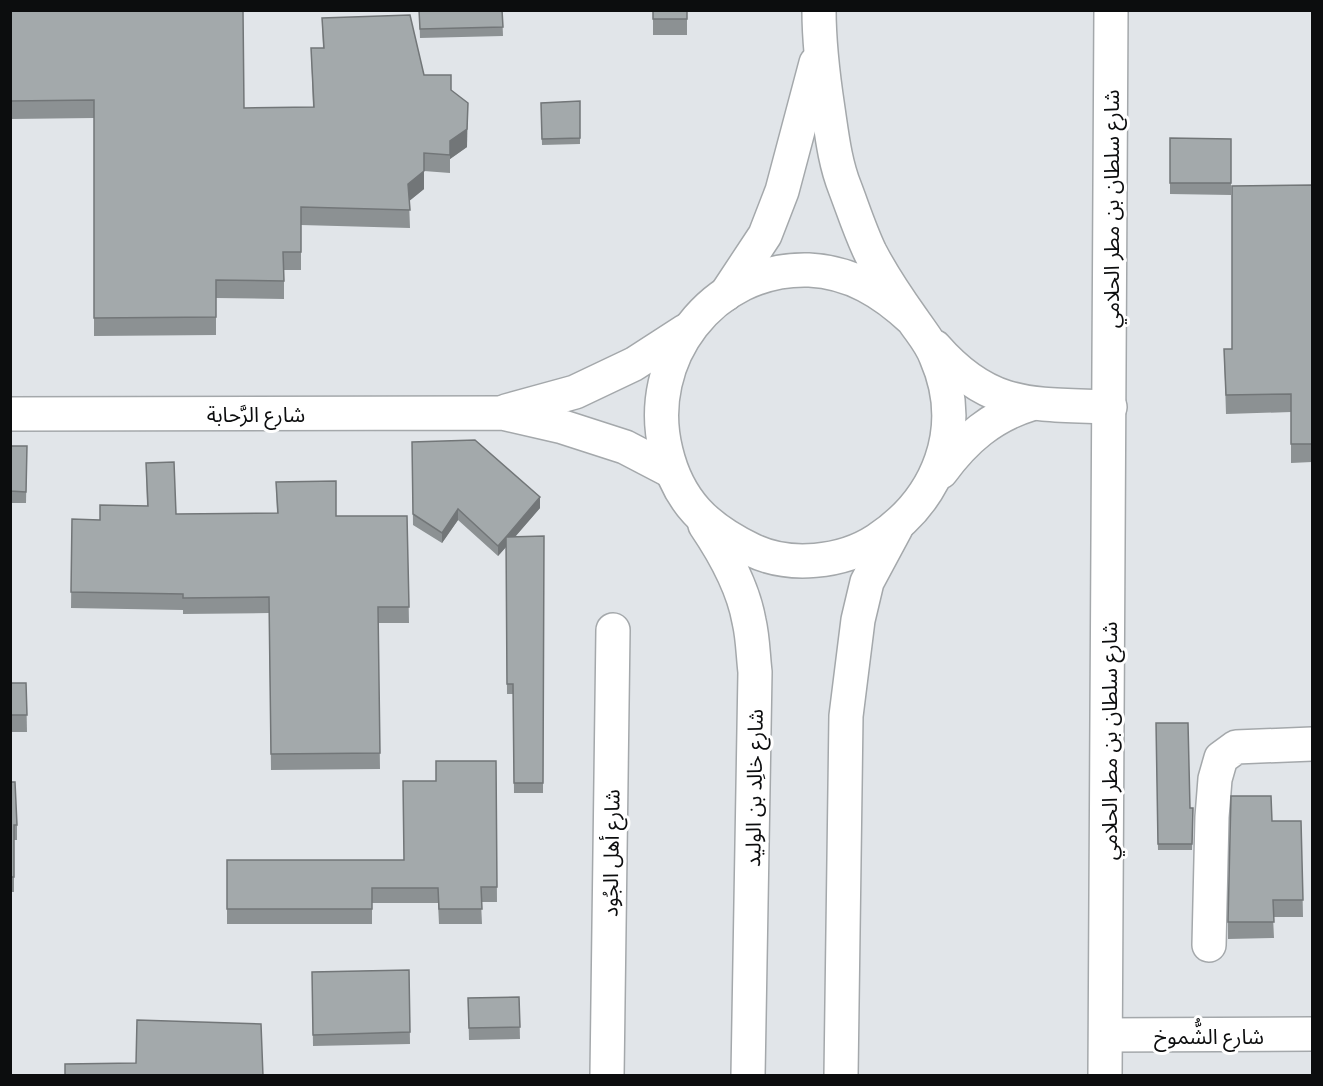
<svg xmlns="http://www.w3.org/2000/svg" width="1323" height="1086" font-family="Lato,'Noto Sans Arabic',sans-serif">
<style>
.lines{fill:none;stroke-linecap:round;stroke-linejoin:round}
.minor-casing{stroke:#a4a8ab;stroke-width:36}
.minor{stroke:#fff;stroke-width:33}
.wall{fill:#8c9193}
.shaded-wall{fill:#727678}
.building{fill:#a3a9ab;stroke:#727678;stroke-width:1.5}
.labels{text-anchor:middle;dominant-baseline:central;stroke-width:6;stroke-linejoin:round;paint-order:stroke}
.street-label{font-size:21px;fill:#0c0d0e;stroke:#fff}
</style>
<rect width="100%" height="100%" fill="#e1e5e9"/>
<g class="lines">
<g class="minor-casing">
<g id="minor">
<path d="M 819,10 C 819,44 823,76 828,109 C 832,136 835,163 845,188 C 853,209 860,231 870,252 C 882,275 898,299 913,320 C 921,332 931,343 936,357 C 967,428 939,499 877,540 C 842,563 789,568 752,550 C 706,528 678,501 666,451 C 643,360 712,267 809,270 C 851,272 883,292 913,320"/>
<path d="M 726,294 L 765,235 L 782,191 L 816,63"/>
<path d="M 935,347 C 990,410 1033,404 1110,407"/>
<path d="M 506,411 L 575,392 L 634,364 L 685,331"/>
<path d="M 10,414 L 502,413 L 563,427 L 625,447 L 671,471"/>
<path d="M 941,472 C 965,439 992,416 1031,404"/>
<path d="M 705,525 C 724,553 743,587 749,621 C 753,638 753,655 755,672 L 748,1076"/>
<path d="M 1209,945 L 1212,817 L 1215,779 L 1221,758 L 1236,747 L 1312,744"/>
<path d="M 1106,1035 L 1312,1034"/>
<path d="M 607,1076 L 613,630"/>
<path d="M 841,1076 L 846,716 L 858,620 L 867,582 L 896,528"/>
<path d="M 1105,1076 L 1111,10"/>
</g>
</g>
<use href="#minor" class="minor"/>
</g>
<g class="wall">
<path d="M 10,10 L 244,108 L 313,107 L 311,48 L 323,48 L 322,18 L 451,90 L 467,147 L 450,159 L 450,173 L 424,171 L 424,189 L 409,201 L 410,228 L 301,225 L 301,270 L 284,270 L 284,299 L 216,298 L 216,335 L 94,336 L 94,118 L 10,119 Z"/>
<path d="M 419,10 L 502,10 L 503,36 L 420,38 Z"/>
<rect x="653" y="10" width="34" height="25"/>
<path d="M 580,101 L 580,144 L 542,145 L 541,103 Z"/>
<path d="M 1170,138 L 1231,139 L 1231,195 L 1170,194 Z"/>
<path d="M 1312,185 L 1312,462 L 1291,463 L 1291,412 L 1226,414 L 1224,349 L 1232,349 Z"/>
<path d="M 412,442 L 540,508 L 515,537 L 544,536 L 543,793 L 514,793 L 513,694 L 507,694 L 506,547 L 498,556 L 458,520 L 442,543 L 413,525 Z"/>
<path d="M 10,446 L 27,446 L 26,503 L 10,503 Z"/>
<path d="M 146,463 L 176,514 L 277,513 L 276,482 L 336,516 L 407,516 L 409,623 L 378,623 L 380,769 L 271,770 L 269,613 L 183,614 L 183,610 L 71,608 L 72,519 L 100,520 L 147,506 Z"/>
<path d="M 10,683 L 26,683 L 27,732 L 10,732 Z"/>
<path d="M 1156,723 L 1190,808 L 1193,808 L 1192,850 L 1158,850 Z"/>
<path d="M 496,761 L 497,902 L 481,902 L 482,924 L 439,924 L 438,903 L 372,903 L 372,924 L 227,924 L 227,860 L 404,860 L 436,781 Z"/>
<path d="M 10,782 L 17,825 L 17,840 L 14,840 L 14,892 L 10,892 Z"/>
<path d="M 1272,821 L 1301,821 L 1303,917 L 1273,917 L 1274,938 L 1228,939 L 1228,922 Z"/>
<path d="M 409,970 L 410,1044 L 313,1046 L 312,972 Z"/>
<path d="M 519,997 L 520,1039 L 469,1040 L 468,998 Z"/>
</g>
<g class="shaded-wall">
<path d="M 468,103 L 467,147 L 450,159 L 450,141 Z"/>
<path d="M 424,153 L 424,189 L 408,202 L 408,184 Z"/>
<path d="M 540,497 L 540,508 L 506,547 L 506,537 Z"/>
<path d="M 458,509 L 458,520 L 442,543 L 442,533 Z"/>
<path d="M 506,537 L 506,547 L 498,556 L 498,546 Z"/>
</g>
<g class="building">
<path d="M 10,10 L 243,10 L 244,108 L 314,107 L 311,48 L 324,48 L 322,18 L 410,15 L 424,75 L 451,75 L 451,90 L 468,103 L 467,129 L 450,141 L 450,155 L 424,153 L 424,171 L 408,184 L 410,210 L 301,207 L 301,252 L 283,252 L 284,281 L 216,280 L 216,317 L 94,318 L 94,100 L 10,101 Z"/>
<path d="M 419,10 L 502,10 L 503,27 L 420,29 Z"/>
<rect x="653" y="10" width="34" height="9"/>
<path d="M 580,101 L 580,138 L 542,139 L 541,103 Z"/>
<path d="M 1170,138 L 1231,139 L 1231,183 L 1170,183 Z"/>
<path d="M 1312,185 L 1312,444 L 1291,444 L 1291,394 L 1226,395 L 1224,349 L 1232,349 L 1232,186 Z"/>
<path d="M 475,440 L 540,497 L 506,537 L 544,536 L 543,783 L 514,783 L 513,684 L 507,684 L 506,537 L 498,546 L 458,509 L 442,533 L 413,514 L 412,442 Z"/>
<path d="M 10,446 L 27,446 L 26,492 L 10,491 Z"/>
<path d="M 174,462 L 176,514 L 278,513 L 276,482 L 336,481 L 336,516 L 407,516 L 409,607 L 378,607 L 380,753 L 271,754 L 269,597 L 183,598 L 183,594 L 71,592 L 72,519 L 100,520 L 100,505 L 148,506 L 146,463 Z"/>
<path d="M 10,683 L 26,683 L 27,715 L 10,715 Z"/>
<path d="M 1156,723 L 1188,723 L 1190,808 L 1193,808 L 1192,844 L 1158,844 Z"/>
<path d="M 436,761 L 496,761 L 497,887 L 481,887 L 482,909 L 439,909 L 438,888 L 372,888 L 372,909 L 227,909 L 227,860 L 404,860 L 403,781 L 436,781 Z"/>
<path d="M 10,782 L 15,782 L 17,825 L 14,825 L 14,877 L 10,877 Z"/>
<path d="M 1231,796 L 1271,796 L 1272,821 L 1301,821 L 1303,900 L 1273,900 L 1274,922 L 1228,922 Z"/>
<path d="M 409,970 L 410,1032 L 313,1035 L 312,972 Z"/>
<path d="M 519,997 L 520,1027 L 469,1028 L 468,998 Z"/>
<path d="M 137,1020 L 261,1024 L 263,1076 L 65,1076 L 65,1064 L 136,1063 Z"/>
</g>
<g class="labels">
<g class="street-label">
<text transform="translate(1110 209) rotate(-90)">شارع سلطان بن مطر الحلامي</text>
<text x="256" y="413">شارع الرَّحابة</text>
<text transform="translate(1108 741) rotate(-90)">شارع سلطان بن مطر الحلامي</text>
<text transform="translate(753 788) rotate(-89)">شارع خالِد بن الوليد</text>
<text transform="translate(610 853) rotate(-89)">شارع أهل الجُود</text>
<text x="1209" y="1035">شارع الشُّموخ</text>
</g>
</g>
<rect width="1323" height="1086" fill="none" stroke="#0c0d0e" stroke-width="24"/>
</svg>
